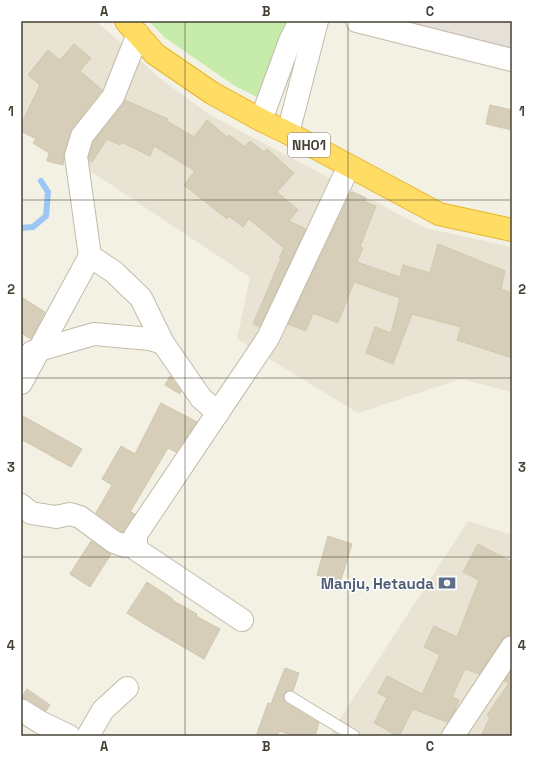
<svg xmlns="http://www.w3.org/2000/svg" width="533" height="757" font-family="'Space Grotesk',sans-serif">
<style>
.residential{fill:#e8e3d2}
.industrial{fill:#e5e1d9}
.green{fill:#c7ebaa}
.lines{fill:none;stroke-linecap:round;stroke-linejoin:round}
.stream{stroke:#9cc7f5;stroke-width:6}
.building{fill:#d6ceb9;stroke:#d1c7ac}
.lane-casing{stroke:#c2bca9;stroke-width:13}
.street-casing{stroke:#c2bca9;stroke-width:24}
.highway-casing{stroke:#e8b62a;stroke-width:24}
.lane{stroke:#fff;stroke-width:11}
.street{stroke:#fff;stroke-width:22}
.highway{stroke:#ffdc64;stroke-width:22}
.grid{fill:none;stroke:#464134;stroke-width:1;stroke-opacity:0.55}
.labels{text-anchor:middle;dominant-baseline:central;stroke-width:3;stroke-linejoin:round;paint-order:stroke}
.shield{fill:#fff;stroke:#7e7a71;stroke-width:1}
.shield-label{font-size:14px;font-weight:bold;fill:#464134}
.service-label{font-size:15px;font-weight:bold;fill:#4e5e75;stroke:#fff;text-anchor:end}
.neatline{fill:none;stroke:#464134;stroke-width:1.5}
.grid-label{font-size:13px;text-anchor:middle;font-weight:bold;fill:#464134}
</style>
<rect width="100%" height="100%" fill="#f3f0e4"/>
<g class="residential">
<path d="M 21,21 L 96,21 L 162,80 L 210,115 L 425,228 L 512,247 L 512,392 L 461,379 L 358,413 L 237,339 L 250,277 L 21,125 Z"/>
<path d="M 468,521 L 512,535 L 512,736 L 329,736 Z"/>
</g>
<path class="industrial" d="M 335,21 L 512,21 L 512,67 L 350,25 Z"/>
<path class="green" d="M 149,21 L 290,21 L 269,103 L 235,86 L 164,37 Z"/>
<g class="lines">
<path class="stream" d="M 21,228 L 33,227 L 46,216 L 48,192 L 41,181"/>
</g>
<g class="building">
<path d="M 74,44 L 91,58 L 80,71 L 102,90 L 72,128 L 64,152 L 64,160 L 63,165 L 47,161 L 49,153 L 33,143 L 36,139 L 21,131 L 21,125 L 40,85 L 28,75 L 48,50 L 60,60 Z"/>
<path d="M 125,100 L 168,119 L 167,121 L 194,137 L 207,120 L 227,137 L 229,135 L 245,147 L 250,141 L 264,152 L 267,149 L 294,173 L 277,192 L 298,210 L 289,221 L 306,229 L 260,327 L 253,324 L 281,258 L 279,258 L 284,248 L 249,219 L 243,227 L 229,216 L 227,219 L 184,185 L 195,171 L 154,146 L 150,156 L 121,142 L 120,145 L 107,139 L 92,162 L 89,160 L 89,157 L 93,142 L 123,105 Z"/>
<path d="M 490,105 L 512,110 L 512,130 L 486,124 Z"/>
<path d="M 351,192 L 366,198 L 365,202 L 376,206 L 360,247 L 363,248 L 357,262 L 400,277 L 403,265 L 430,273 L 438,244 L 505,271 L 501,289 L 512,293 L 512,358 L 457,340 L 461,327 L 412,314 L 393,364 L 366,353 L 375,327 L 391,333 L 400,298 L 354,282 L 338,323 L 313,313 L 306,331 L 288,324 Z"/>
<path d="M 21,297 L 45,312 L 31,339 L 21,333 Z"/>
<path d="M 170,376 L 181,391 L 180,394 L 165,385 Z"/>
<path d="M 161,403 L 197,422 L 176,452 L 168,448 L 130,512 L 135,514 L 123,532 L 120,531 L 96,513 L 112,485 L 102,479 L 121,446 L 135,454 Z"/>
<path d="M 21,415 L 82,449 L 71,467 L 21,439 Z"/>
<path d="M 328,536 L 352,544 L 340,583 L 317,575 Z"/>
<path d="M 91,541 L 107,552 L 111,554 L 90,587 L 70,574 Z"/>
<path d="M 478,544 L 512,562 L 512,635 L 506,636 L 502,640 L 479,674 L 465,669 L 452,697 L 459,700 L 454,712 L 447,722 L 413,709 L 399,736 L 398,736 L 374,723 L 387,698 L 378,693 L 387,676 L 422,694 L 440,655 L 424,647 L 434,626 L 457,637 L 479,580 L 463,572 Z"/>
<path d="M 147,582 L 173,599 L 172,600 L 197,614 L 196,616 L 220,629 L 204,659 L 154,630 L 127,613 Z"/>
<path d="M 285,668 L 299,673 L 293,691 L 290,690 L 287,691 L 284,693 L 283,696 L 284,700 L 286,703 L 319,723 L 315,736 L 294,736 L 279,731 L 278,736 L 256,736 L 268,703 L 271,704 Z"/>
<path d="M 512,670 L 512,736 L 481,736 L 490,717 L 487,715 L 509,683 L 504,681 Z"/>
<path d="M 27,689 L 50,705 L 46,711 L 28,699 L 21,698 Z"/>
</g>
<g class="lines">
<g class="lane-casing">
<path id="lane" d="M 290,697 L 354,736"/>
</g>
<g class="street-casing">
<g id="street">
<path d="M 357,21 L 512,60"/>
<path d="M 261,120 L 290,41 L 300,21"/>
<path d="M 288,133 L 317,21"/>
<path d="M 90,256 L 114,272 L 141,298 L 163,343 L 201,398 L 218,413"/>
<path d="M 32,352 L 94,334 L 150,339 L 163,343"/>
<path d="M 21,383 L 90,256 L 76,156 L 82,136 L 113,97 L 138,34"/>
<path d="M 21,505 L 31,513 L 56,517 L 70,514 L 80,517 L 114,542 L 125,546 L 136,538"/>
<path d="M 242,620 L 137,550 L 135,536 L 268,338 L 349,166"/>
<path d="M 21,710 L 40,722 L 69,736"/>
<path d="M 89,736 L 89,734 L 103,710 L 127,688"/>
<path d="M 453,736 L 512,647"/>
</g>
</g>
<g class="highway-casing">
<path id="highway" d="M 126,21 L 155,54 L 212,93 L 261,120 L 288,133 L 439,214 L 512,230"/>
</g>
<use href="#lane" class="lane"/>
<use href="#street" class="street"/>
<use href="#highway" class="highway"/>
</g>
<path class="grid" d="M 185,21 L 185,736M 348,21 L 348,736M 21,200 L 512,200M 21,378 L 512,378M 21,557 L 512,557"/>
<defs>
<g id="bank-bare" transform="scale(1.38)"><path d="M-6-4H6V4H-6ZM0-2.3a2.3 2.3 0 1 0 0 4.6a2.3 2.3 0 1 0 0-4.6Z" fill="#5c6f8a" stroke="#fff" stroke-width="2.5" paint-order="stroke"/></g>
</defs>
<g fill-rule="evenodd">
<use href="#bank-bare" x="447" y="583"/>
</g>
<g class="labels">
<rect class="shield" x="288" y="133" width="42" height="24" rx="3"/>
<g class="shield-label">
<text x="309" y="145">NH01</text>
</g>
<g class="service-label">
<text x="434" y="583">Manju, Hetauda</text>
</g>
</g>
<rect width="533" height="757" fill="none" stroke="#ffffff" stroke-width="44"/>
<rect x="22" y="22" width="489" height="713" class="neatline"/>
<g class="grid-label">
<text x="104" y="16">A</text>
<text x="266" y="16">B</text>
<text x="430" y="16">C</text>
<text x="11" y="116">1</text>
<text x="522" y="116">1</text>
<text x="11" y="294">2</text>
<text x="522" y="294">2</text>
<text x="11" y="472">3</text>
<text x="522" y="472">3</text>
<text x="11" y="650">4</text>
<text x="522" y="650">4</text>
<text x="104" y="751">A</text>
<text x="266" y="751">B</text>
<text x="430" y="751">C</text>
</g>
</svg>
